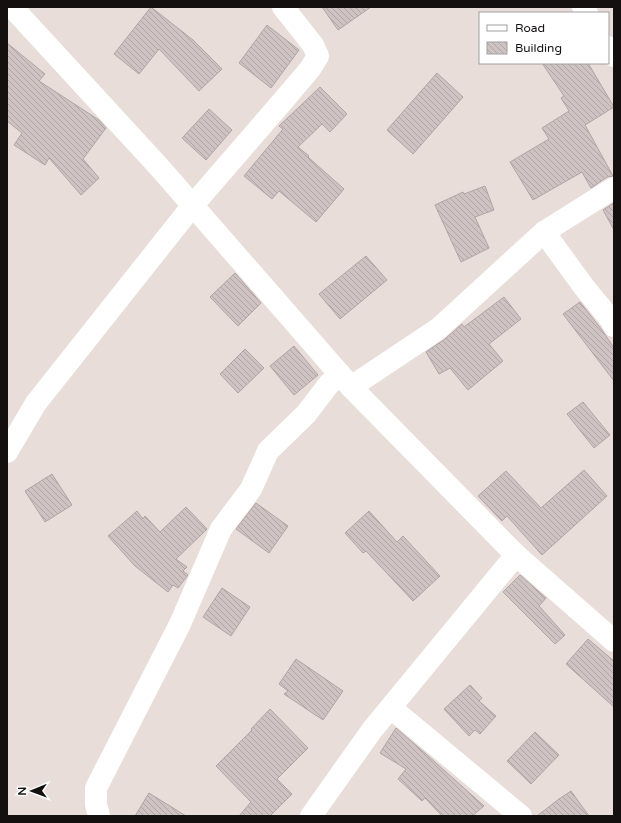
<svg xmlns="http://www.w3.org/2000/svg" width="621" height="823" font-family="'Varela Round',sans-serif">
<style>
.building{fill:url(#building-back-hatch);stroke:#b0a5a4}
.lines{fill:none;stroke-linecap:round;stroke-linejoin:round}
.minor{stroke:#fff;stroke-width:22}
</style>
<defs>
<pattern id="building-back-hatch" width="6" height="6" patternUnits="userSpaceOnUse"><rect width="6" height="6" fill="#cec3c2"/><path d="M-1 5l2 2M0 0l6 6M5-1l2 2" fill="none" stroke="#b0a6a6"/></pattern>
</defs>
<rect width="100%" height="100%" fill="#e8ddd9"/>
<g class="building">
<path d="M 151,7 L 193,40 L 222,69 L 199,91 L 159,49 L 139,74 L 114,54 Z"/>
<path d="M 322,7 L 371,7 L 338,30 Z"/>
<path d="M 267,25 L 299,50 L 271,88 L 239,63 Z"/>
<path d="M 7,43 L 45,74 L 39,81 L 99,120 L 106,128 L 83,159 L 99,178 L 81,195 L 49,158 L 45,165 L 14,145 L 22,133 L 7,121 Z"/>
<path d="M 542,63 L 588,63 L 614,107 L 585,125 L 613,176 L 607,177 L 591,188 L 582,172 L 533,200 L 510,162 L 549,139 L 542,128 L 569,111 L 561,98 L 564,96 Z"/>
<path d="M 437,73 L 463,97 L 413,154 L 387,130 Z"/>
<path d="M 320,87 L 347,114 L 330,132 L 322,124 L 298,147 L 309,156 L 308,157 L 344,189 L 316,222 L 279,191 L 272,199 L 244,176 L 283,129 L 279,126 Z"/>
<path d="M 209,109 L 232,130 L 206,160 L 182,138 Z"/>
<path d="M 485,186 L 494,210 L 475,217 L 489,248 L 461,262 L 435,205 L 463,192 L 464,194 Z"/>
<path d="M 614,203 L 614,230 L 603,210 Z"/>
<path d="M 366,256 L 387,280 L 340,319 L 319,294 Z"/>
<path d="M 235,273 L 261,303 L 238,326 L 210,297 Z"/>
<path d="M 504,297 L 521,319 L 489,344 L 503,361 L 468,390 L 450,368 L 439,374 L 426,352 L 445,339 L 462,324 L 464,327 Z"/>
<path d="M 580,302 L 602,330 L 614,348 L 614,381 L 563,314 Z"/>
<path d="M 294,346 L 318,375 L 294,395 L 270,366 Z"/>
<path d="M 245,349 L 264,368 L 238,393 L 220,374 Z"/>
<path d="M 583,402 L 610,435 L 594,448 L 567,414 Z"/>
<path d="M 584,470 L 607,496 L 542,555 L 507,516 L 502,521 L 478,496 L 506,471 L 541,508 Z"/>
<path d="M 52,474 L 72,505 L 45,522 L 25,491 Z"/>
<path d="M 256,503 L 288,526 L 269,553 L 236,529 Z"/>
<path d="M 186,507 L 207,529 L 176,559 L 187,567 L 183,571 L 188,575 L 178,588 L 173,585 L 168,592 L 135,566 L 108,536 L 137,511 L 143,519 L 145,516 L 160,532 Z"/>
<path d="M 369,511 L 397,542 L 403,536 L 440,576 L 413,601 L 366,551 L 363,553 L 345,533 Z"/>
<path d="M 520,575 L 546,598 L 539,606 L 565,635 L 555,644 L 503,592 Z"/>
<path d="M 222,588 L 250,607 L 231,636 L 203,617 Z"/>
<path d="M 588,639 L 614,661 L 614,707 L 566,664 Z"/>
<path d="M 296,659 L 343,691 L 323,720 L 284,694 L 288,691 L 279,684 Z"/>
<path d="M 470,685 L 482,698 L 479,701 L 496,716 L 480,734 L 475,730 L 469,736 L 444,709 Z"/>
<path d="M 270,709 L 308,748 L 277,779 L 292,794 L 270,816 L 239,816 L 251,802 L 216,766 L 252,730 L 251,729 Z"/>
<path d="M 396,728 L 426,754 L 484,806 L 472,816 L 442,816 L 425,798 L 422,801 L 398,779 L 406,769 L 380,753 Z"/>
<path d="M 535,732 L 559,755 L 531,784 L 507,761 Z"/>
<path d="M 571,791 L 589,816 L 537,816 L 559,799 Z"/>
<path d="M 149,793 L 186,816 L 135,816 Z"/>
</g>
<g class="lines">
<g class="minor">
<path d="M 12,7 L 160,168 L 351,387 L 516,555 L 614,641"/>
<path d="M 583,7 L 587,13"/>
<path d="M 608,47 L 614,56"/>
<path d="M 544,232 L 584,287 L 611,320 L 614,326"/>
<path d="M 351,387 L 438,329 L 544,232 L 614,188"/>
<path d="M 7,452 L 36,403 L 193,205 L 282,102 L 310,69 L 318,56 L 313,45 L 283,7"/>
<path d="M 391,708 L 521,816"/>
<path d="M 99,816 L 96,804 L 96,788 L 180,624 L 221,529 L 251,489 L 268,451 L 306,414 L 329,384 L 340,374"/>
<path d="M 311,816 L 372,730 L 516,555"/>
</g>
</g>
<rect width="621" height="823" fill="none" stroke="#13100f" stroke-width="16"/>
<rect x="479" y="12" width="130" height="52" fill="#ffffff" stroke="#a19f9f"/>
<rect x="487" y="25" width="20" height="6" fill="#ffffff" stroke="#a19f9f"/>
<text x="515" y="32" font-size="12" fill="#13100f">Road</text>
<rect x="487" y="42" width="20" height="12" fill="url(#building-back-hatch)" stroke="#a19f9f"/>
<text x="515" y="52" font-size="12" fill="#13100f">Building</text>
<g transform="translate(32 791) rotate(269)" stroke="#ffffff" stroke-width="3" paint-order="stroke">
<path d="M0-3L7 15L0 10L-7 15Z" fill="#13100f"/>
<text y="-6" font-size="11" font-weight="bold" text-anchor="middle" fill="#13100f">N</text>
</g>
</svg>
